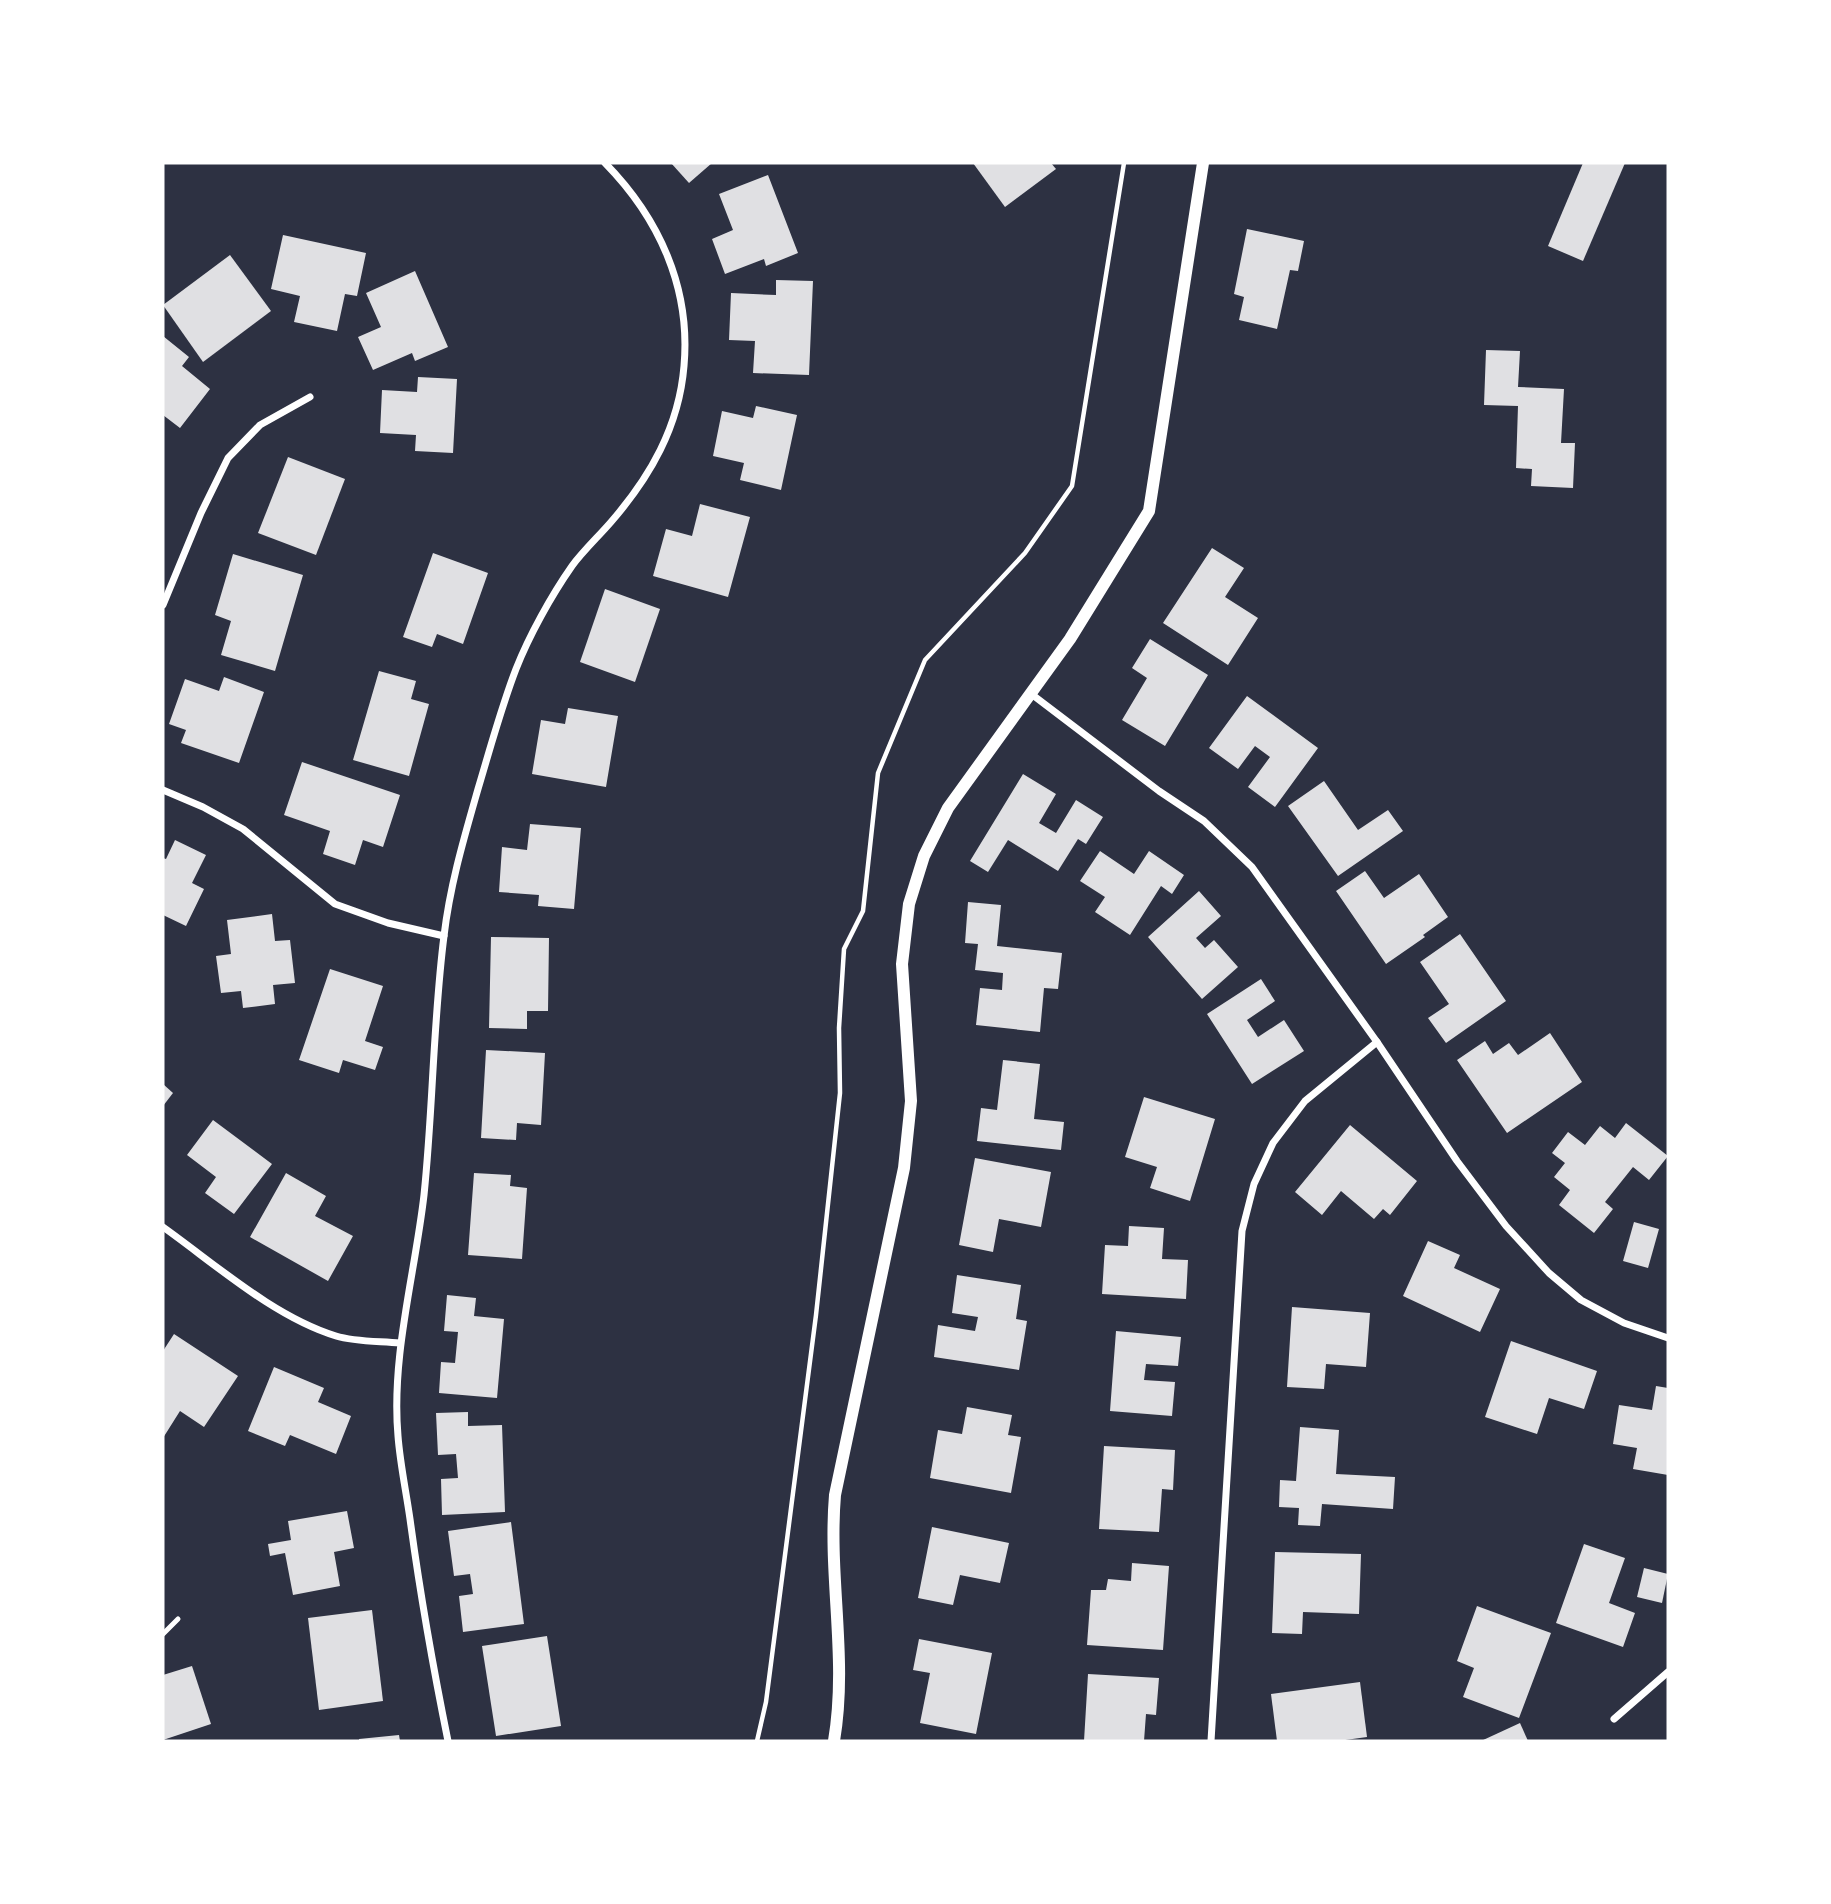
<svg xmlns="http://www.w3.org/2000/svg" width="1831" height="1904" font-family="'Public Sans',sans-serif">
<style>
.building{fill:#e0e0e3}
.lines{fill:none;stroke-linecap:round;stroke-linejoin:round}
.path{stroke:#fff;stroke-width:4.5}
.service{stroke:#fff;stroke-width:5}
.minor{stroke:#fff;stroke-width:7}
.tertiary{stroke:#fff;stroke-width:12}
</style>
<rect width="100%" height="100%" fill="#2d3142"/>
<g class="building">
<path d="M 671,163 L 712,163 L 689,183 Z"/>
<path d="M 973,163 L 1051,163 L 1056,169 L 1005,207 Z"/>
<path d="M 1583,163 L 1625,163 L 1583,261 L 1548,246 Z"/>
<path d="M 768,175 L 798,253 L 766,266 L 764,259 L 725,274 L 712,239 L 733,230 L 719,194 Z"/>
<path d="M 1247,229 L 1304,241 L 1298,271 L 1290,270 L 1277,329 L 1239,320 L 1244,297 L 1234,294 Z"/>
<path d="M 283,235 L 366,253 L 357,296 L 345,294 L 337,331 L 294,322 L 300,296 L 271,289 Z"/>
<path d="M 230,255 L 271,311 L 203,362 L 163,305 Z"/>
<path d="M 415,271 L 448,347 L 415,361 L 412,353 L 373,370 L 358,337 L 381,327 L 366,293 Z"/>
<path d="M 776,280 L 813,281 L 809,375 L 753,373 L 755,341 L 729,340 L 731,293 L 776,295 Z"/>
<path d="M 163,336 L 189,357 L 182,366 L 210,389 L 180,428 L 163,415 Z"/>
<path d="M 1486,350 L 1520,351 L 1518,387 L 1564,389 L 1561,443 L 1575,443 L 1573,488 L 1531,486 L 1532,469 L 1516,468 L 1518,406 L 1484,405 Z"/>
<path d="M 418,377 L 457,379 L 453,453 L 415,451 L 416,435 L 380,433 L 382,390 L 417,392 Z"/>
<path d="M 756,406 L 797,415 L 781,490 L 740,480 L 744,463 L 713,456 L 722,411 L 753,418 Z"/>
<path d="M 288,457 L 345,479 L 316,555 L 258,533 Z"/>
<path d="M 700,504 L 750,517 L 728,597 L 653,576 L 666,529 L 692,536 Z"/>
<path d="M 1212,548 L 1244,568 L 1225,597 L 1258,618 L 1228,665 L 1163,623 Z"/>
<path d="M 433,553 L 488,573 L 463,644 L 437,634 L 432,647 L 403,637 Z"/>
<path d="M 233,554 L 303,575 L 275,671 L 221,655 L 231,621 L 215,615 Z"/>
<path d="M 605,589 L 660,609 L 635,682 L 580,662 Z"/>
<path d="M 1150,639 L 1208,675 L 1165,746 L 1122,720 L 1147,678 L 1132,668 Z"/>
<path d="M 379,671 L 416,681 L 411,699 L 429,704 L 409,776 L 353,760 Z"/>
<path d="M 224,677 L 264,692 L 239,763 L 181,743 L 186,730 L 169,724 L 185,679 L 219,691 Z"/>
<path d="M 1247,696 L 1318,748 L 1275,807 L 1248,787 L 1270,757 L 1255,746 L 1238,769 L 1209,748 Z"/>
<path d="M 568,708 L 618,716 L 606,787 L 532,774 L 541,720 L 565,724 Z"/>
<path d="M 302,762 L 400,795 L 383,847 L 363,840 L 355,865 L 323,854 L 330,831 L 284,815 Z"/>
<path d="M 1023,774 L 1056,794 L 1039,823 L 1056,833 L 1076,800 L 1103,817 L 1086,844 L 1078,839 L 1058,871 L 1008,840 L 988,872 L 970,861 Z"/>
<path d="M 1324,781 L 1358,830 L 1388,810 L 1403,831 L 1338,876 L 1288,806 Z"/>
<path d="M 530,824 L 581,828 L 574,909 L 538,906 L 539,895 L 499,892 L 502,847 L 527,850 Z"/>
<path d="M 175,840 L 206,855 L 192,883 L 204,889 L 186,926 L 163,915 L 163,858 L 166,859 Z"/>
<path d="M 1100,851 L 1134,874 L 1149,851 L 1184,875 L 1172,894 L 1161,886 L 1130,935 L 1095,912 L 1105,897 L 1080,881 Z"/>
<path d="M 1365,871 L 1384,898 L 1419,874 L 1448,917 L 1423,935 L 1425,937 L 1386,964 L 1336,891 Z"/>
<path d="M 1199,891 L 1221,916 L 1196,938 L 1205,948 L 1214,940 L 1238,967 L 1202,999 L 1148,937 Z"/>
<path d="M 968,902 L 1001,905 L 997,946 L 1062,953 L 1058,989 L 1044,988 L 1040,1032 L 976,1025 L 980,988 L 1002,990 L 1003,973 L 975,970 L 978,944 L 965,943 Z"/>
<path d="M 272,914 L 275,941 L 290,940 L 295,983 L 273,985 L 275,1004 L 243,1008 L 241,991 L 221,993 L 216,956 L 231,954 L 227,920 Z"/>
<path d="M 1460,934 L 1506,1001 L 1446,1043 L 1428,1018 L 1449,1004 L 1420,962 Z"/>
<path d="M 491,937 L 549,938 L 548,1011 L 527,1011 L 527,1029 L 489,1028 Z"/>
<path d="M 330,969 L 383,986 L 365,1041 L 383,1047 L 375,1070 L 343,1060 L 339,1073 L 299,1060 Z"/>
<path d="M 1261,979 L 1275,1001 L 1247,1020 L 1258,1037 L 1284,1020 L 1304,1051 L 1252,1084 L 1207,1014 Z"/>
<path d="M 1550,1033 L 1582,1082 L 1507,1133 L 1457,1060 L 1485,1041 L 1493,1054 L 1509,1043 L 1518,1055 Z"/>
<path d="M 486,1050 L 545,1053 L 541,1125 L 517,1123 L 516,1140 L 481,1138 Z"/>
<path d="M 1003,1060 L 1040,1064 L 1034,1119 L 1064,1122 L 1061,1150 L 977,1141 L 981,1108 L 997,1110 Z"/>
<path d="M 163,1084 L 173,1093 L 163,1106 Z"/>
<path d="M 1144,1097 L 1215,1119 L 1190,1201 L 1150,1188 L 1157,1167 L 1125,1157 Z"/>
<path d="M 213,1120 L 272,1164 L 234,1214 L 205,1193 L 216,1177 L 187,1155 Z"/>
<path d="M 1626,1123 L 1668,1156 L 1649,1180 L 1633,1167 L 1605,1202 L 1613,1209 L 1594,1233 L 1559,1205 L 1570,1190 L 1554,1177 L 1565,1163 L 1552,1153 L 1568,1132 L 1585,1145 L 1600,1126 L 1615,1138 Z"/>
<path d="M 1350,1125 L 1417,1181 L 1390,1215 L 1383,1209 L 1374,1219 L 1341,1191 L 1322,1215 L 1295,1192 Z"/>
<path d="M 975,1158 L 1051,1172 L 1041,1227 L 999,1219 L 993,1252 L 959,1245 Z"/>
<path d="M 286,1173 L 326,1196 L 315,1216 L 353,1236 L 328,1281 L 250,1237 Z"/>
<path d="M 474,1173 L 511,1175 L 510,1186 L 527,1188 L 522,1259 L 468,1255 Z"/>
<path d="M 1634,1222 L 1659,1229 L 1648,1268 L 1623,1261 Z"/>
<path d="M 1129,1226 L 1164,1228 L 1162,1259 L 1188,1260 L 1186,1299 L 1102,1294 L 1105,1245 L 1128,1246 Z"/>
<path d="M 1428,1241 L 1460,1255 L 1454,1268 L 1500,1289 L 1480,1332 L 1403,1296 Z"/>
<path d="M 957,1275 L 1021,1285 L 1016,1319 L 1027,1321 L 1019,1370 L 934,1357 L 938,1325 L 975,1331 L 978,1317 L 952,1313 Z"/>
<path d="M 447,1295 L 476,1298 L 474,1316 L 504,1319 L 497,1398 L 439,1393 L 441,1362 L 455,1363 L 458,1332 L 444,1331 Z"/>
<path d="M 1292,1307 L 1370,1313 L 1366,1367 L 1326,1364 L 1324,1389 L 1287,1387 Z"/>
<path d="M 1116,1331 L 1181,1337 L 1178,1366 L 1146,1364 L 1144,1380 L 1175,1382 L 1172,1416 L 1110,1411 Z"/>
<path d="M 174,1334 L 238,1376 L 204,1427 L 180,1411 L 163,1438 L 163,1351 Z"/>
<path d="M 1511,1341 L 1597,1371 L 1584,1409 L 1549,1398 L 1537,1434 L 1485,1417 Z"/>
<path d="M 274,1367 L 324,1388 L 318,1402 L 351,1416 L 336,1454 L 290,1435 L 285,1446 L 248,1431 Z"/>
<path d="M 1656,1386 L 1668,1388 L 1668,1475 L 1633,1469 L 1637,1448 L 1613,1444 L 1619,1405 L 1652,1410 Z"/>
<path d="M 967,1407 L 1012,1415 L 1008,1435 L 1021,1437 L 1011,1493 L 930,1478 L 938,1430 L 962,1434 Z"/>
<path d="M 468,1412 L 468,1426 L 502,1425 L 505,1512 L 442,1515 L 441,1479 L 458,1478 L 456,1454 L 438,1455 L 436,1413 Z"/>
<path d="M 1300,1427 L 1339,1430 L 1336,1474 L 1395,1477 L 1393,1509 L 1322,1504 L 1320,1526 L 1298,1525 L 1299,1508 L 1279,1507 L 1280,1480 L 1296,1481 Z"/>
<path d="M 1104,1446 L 1175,1450 L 1173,1490 L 1162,1489 L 1159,1532 L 1099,1529 Z"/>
<path d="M 347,1511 L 354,1548 L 334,1552 L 340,1586 L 293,1595 L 285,1553 L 270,1556 L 268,1544 L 291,1540 L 288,1521 Z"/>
<path d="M 511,1522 L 524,1624 L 463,1632 L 459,1596 L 473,1594 L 470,1574 L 454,1576 L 448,1531 Z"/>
<path d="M 932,1527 L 1009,1543 L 1000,1583 L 960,1575 L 953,1605 L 918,1598 Z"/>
<path d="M 1584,1544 L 1625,1558 L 1609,1603 L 1635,1613 L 1623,1647 L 1556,1623 Z"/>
<path d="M 1275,1552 L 1361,1554 L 1359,1614 L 1303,1612 L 1302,1634 L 1272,1633 Z"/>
<path d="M 1132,1563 L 1169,1566 L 1163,1650 L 1087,1645 L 1091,1590 L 1106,1590 L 1108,1579 L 1131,1581 Z"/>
<path d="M 1644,1568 L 1668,1574 L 1662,1603 L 1637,1597 Z"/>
<path d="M 1477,1606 L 1551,1633 L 1519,1718 L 1463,1697 L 1474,1668 L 1457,1661 Z"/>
<path d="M 372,1610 L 383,1701 L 319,1710 L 308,1618 Z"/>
<path d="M 547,1636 L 561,1726 L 496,1736 L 482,1646 Z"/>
<path d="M 919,1639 L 992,1653 L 976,1734 L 920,1723 L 930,1673 L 913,1670 Z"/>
<path d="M 192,1666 L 211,1724 L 163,1740 L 163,1675 Z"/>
<path d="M 1088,1674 L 1159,1678 L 1156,1715 L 1146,1714 L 1144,1741 L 1084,1741 Z"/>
<path d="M 1360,1682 L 1367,1737 L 1338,1741 L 1277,1741 L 1271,1694 Z"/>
<path d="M 1520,1723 L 1528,1741 L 1481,1741 Z"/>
<path d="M 399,1735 L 400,1741 L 359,1741 L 359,1739 Z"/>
</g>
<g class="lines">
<path class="path" d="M 757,1741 L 766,1702 L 816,1315 L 840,1093 L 839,1028 L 844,949 L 863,911 L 878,773 L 925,660 L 1025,553 L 1072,486 L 1124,163"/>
<path class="service" d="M 163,1634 L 178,1619"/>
<g class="minor">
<path d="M 163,605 L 201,513 L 228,458 L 260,425 L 310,397"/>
<path d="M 1030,693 L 1159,791 L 1204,821 L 1252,867 L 1377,1042 L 1457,1161 L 1506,1226 L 1549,1273 L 1581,1300 L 1624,1323 L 1668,1338"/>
<path d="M 163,790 L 203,807 L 243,829 L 335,904 L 388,923 L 444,936"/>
<path d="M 163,1227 C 215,1264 274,1317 336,1336 C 355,1342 380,1341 400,1343"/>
<path d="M 1614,1719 L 1668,1672"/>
<path d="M 448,1741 C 433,1667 420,1593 410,1519 C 406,1491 400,1463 398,1436 C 391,1356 415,1274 424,1195 C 433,1109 433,1022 444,936 C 450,885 464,838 478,789 C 490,749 501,708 516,669 C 529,636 551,596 572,566 C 583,551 598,537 611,522 C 650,477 679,427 684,366 C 691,288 659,218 605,163"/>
<path d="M 1211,1741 L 1242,1231 L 1254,1184 L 1273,1143 L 1305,1101 L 1377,1042"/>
</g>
<path class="tertiary" d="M 834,1741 C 848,1659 828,1578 835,1495 L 904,1168 L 911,1101 L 902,964 L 909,904 L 924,856 L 948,808 L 1070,639 L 1149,511 L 1203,163"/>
</g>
<rect width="1831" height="1904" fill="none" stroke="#ffffff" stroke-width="329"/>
</svg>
